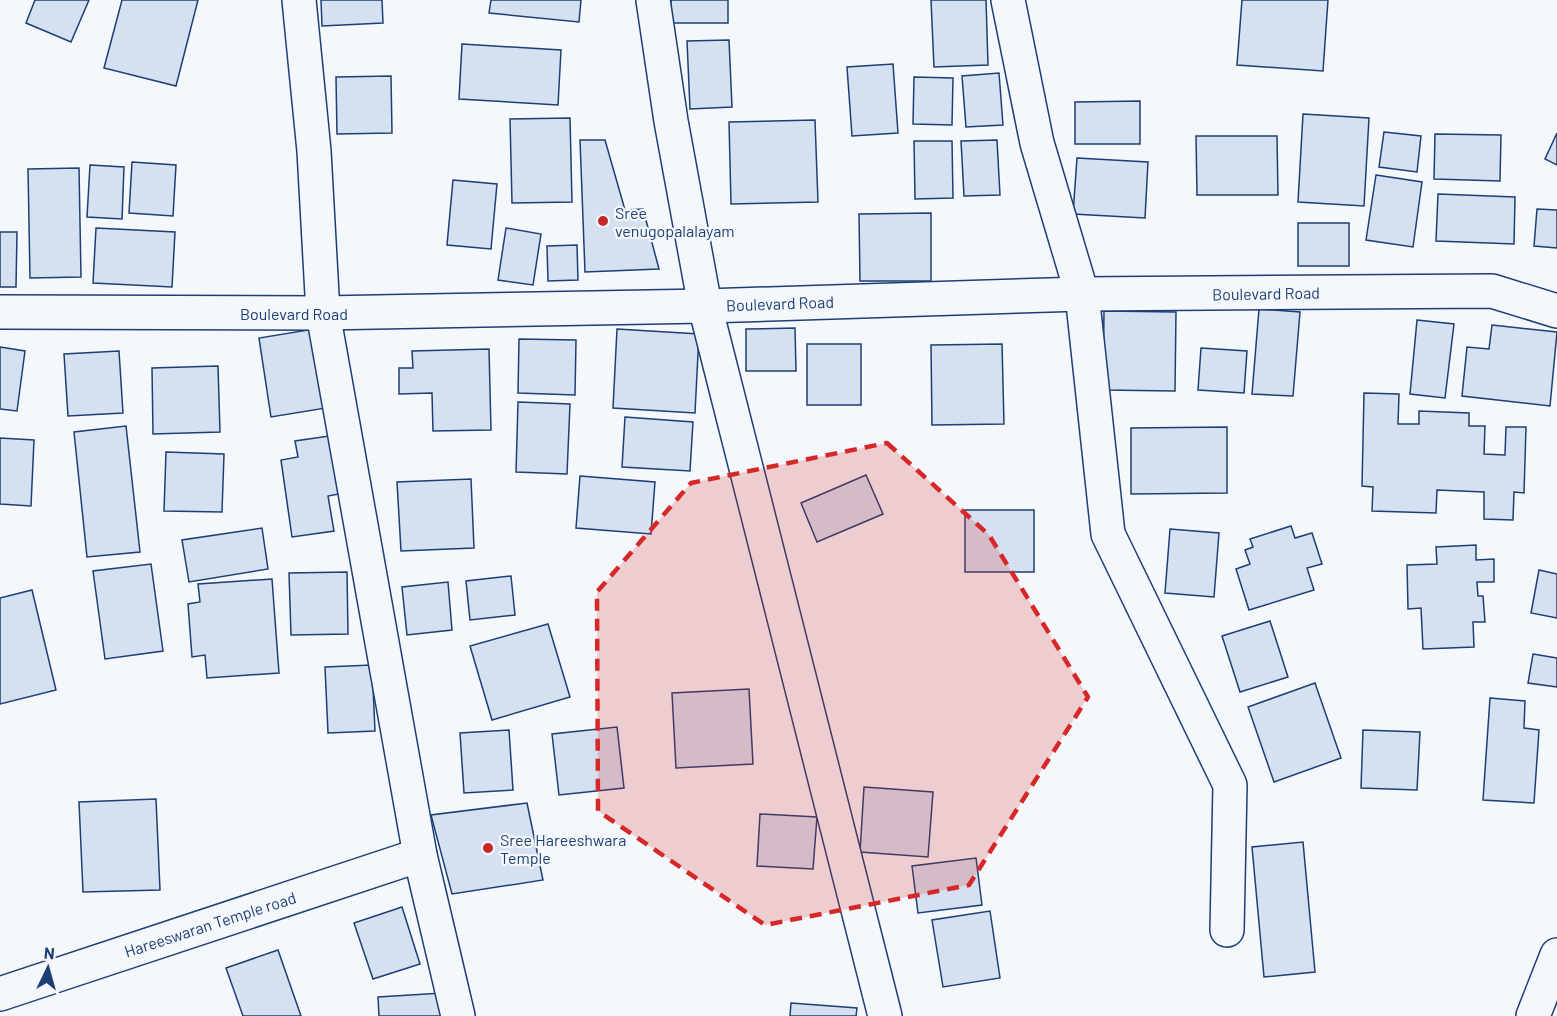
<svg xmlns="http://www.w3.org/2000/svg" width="1557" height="1016" font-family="Barlow,sans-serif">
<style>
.building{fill:#d5e0f0;stroke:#1d3f73;stroke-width:1.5}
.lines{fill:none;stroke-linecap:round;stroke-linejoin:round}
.minor-casing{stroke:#1d3f73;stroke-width:36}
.minor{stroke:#f4f7fb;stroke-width:33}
.marked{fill:#d62828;fill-opacity:0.2;stroke:#d62828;stroke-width:4.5;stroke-dasharray:12 8;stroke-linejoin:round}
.poi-dot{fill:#c62828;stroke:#f4f7fb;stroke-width:2}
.labels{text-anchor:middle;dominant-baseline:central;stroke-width:4.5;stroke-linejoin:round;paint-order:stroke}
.poi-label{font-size:16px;fill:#1d3f73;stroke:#f4f7fb;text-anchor:start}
.street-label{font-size:16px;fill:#1d3f73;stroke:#f4f7fb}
</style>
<rect width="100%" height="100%" fill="#f4f7fb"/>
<g class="building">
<path d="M 35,0 L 89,0 L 71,42 L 26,23 Z"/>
<path d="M 122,0 L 198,0 L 176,86 L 104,68 Z"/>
<path d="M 321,0 L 382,0 L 383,23 L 322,26 Z"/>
<path d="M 491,0 L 581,0 L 579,22 L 489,13 Z"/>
<rect x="671" y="0" width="57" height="23"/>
<path d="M 931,0 L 986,0 L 988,65 L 934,67 Z"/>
<path d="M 1242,0 L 1328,0 L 1323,71 L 1237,65 Z"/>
<path d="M 729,40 L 732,107 L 690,109 L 687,41 Z"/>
<path d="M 462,44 L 561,50 L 558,105 L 459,99 Z"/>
<path d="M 893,64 L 898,133 L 852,136 L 847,67 Z"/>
<path d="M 999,73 L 1003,125 L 966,127 L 962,76 Z"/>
<path d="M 391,76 L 392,133 L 337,134 L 336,77 Z"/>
<path d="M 914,77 L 953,78 L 952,125 L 913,124 Z"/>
<path d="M 1140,101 L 1140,144 L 1075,144 L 1075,102 Z"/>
<path d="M 1303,114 L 1369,118 L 1364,206 L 1298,202 Z"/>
<path d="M 570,118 L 572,202 L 512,203 L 510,119 Z"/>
<path d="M 815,120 L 818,202 L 731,204 L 729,122 Z"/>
<path d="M 1384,132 L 1421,136 L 1417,172 L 1379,167 Z"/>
<path d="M 1557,133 L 1557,165 L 1545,159 Z"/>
<path d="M 1435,134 L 1501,135 L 1500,181 L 1434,179 Z"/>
<path d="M 1196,136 L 1277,136 L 1278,195 L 1197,195 Z"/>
<path d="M 580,140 L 605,140 L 625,210 L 643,209 L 659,269 L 585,272 Z"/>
<path d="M 997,140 L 1000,195 L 964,196 L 961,141 Z"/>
<path d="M 914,141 L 952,141 L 953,198 L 915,199 Z"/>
<path d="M 1077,158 L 1148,162 L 1145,218 L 1073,214 Z"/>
<path d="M 132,162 L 176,165 L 173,216 L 129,213 Z"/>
<path d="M 90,165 L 124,167 L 122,219 L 87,217 Z"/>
<path d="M 79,168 L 81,277 L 30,278 L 28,169 Z"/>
<path d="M 1376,175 L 1422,182 L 1413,247 L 1366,240 Z"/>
<path d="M 453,180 L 497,184 L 491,249 L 447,245 Z"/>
<path d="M 1438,194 L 1515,197 L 1514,244 L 1436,241 Z"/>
<path d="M 1537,209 L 1557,210 L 1557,248 L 1534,246 Z"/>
<path d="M 931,213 L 931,281 L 860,281 L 859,214 Z"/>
<rect x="1298" y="223" width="51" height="43"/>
<path d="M 96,228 L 175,232 L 172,287 L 93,283 Z"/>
<path d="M 506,228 L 541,234 L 533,285 L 498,280 Z"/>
<path d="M 0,232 L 17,232 L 16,287 L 0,287 Z"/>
<path d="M 577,245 L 578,280 L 548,281 L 547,246 Z"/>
<path d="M 1259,309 L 1300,312 L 1293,396 L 1252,394 Z"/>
<path d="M 1104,311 L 1176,312 L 1175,391 L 1103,390 Z"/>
<path d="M 1417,320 L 1454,324 L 1445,398 L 1410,394 Z"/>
<path d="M 1492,325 L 1557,332 L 1550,406 L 1462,396 L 1467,347 L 1489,349 Z"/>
<path d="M 795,328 L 796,371 L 746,371 L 746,329 Z"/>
<path d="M 314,329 L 326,408 L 271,417 L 259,338 Z"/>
<path d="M 617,329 L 699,334 L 695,413 L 613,408 Z"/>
<path d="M 519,339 L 576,340 L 575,395 L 518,393 Z"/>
<rect x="807" y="344" width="54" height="61"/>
<path d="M 1002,344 L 1004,424 L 932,425 L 931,345 Z"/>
<path d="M 0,347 L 25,351 L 17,411 L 0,409 Z"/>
<path d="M 1201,348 L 1247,351 L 1244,393 L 1198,390 Z"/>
<path d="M 489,349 L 491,430 L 433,431 L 432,393 L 399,394 L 399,368 L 413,368 L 412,351 Z"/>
<path d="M 119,351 L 123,413 L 68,416 L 64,354 Z"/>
<path d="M 218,366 L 220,432 L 153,434 L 152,368 Z"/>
<path d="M 1364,393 L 1399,394 L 1398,424 L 1419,424 L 1419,411 L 1469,413 L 1469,426 L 1485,426 L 1484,454 L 1505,455 L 1506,427 L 1526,427 L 1524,493 L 1514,492 L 1513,520 L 1484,519 L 1484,492 L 1437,490 L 1436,513 L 1372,511 L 1373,487 L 1362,486 Z"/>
<path d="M 518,402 L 570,404 L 567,474 L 516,472 Z"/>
<path d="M 625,417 L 693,422 L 690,471 L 622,467 Z"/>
<path d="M 126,426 L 140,552 L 87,557 L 74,432 Z"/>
<path d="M 1227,427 L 1227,493 L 1131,494 L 1131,428 Z"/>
<path d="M 336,435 L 344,493 L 328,496 L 334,531 L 292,537 L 281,460 L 298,457 L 295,441 Z"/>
<path d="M 0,438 L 34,440 L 31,506 L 0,504 Z"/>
<path d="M 166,452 L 224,454 L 222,512 L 164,511 Z"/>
<path d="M 866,475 L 883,514 L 817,542 L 801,503 Z"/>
<path d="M 580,476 L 655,482 L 651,534 L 576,528 Z"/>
<path d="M 471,479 L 474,548 L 401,551 L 397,482 Z"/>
<rect x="965" y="510" width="69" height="62"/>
<path d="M 1291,526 L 1295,538 L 1312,533 L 1322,564 L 1307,568 L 1314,590 L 1249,610 L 1236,569 L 1250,564 L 1245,550 L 1253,547 L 1250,539 Z"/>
<path d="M 262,528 L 268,569 L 189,582 L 182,540 Z"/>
<path d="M 1170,529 L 1219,533 L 1214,597 L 1165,593 Z"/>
<path d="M 1476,545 L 1476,560 L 1494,559 L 1494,582 L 1477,582 L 1478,596 L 1483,596 L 1485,622 L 1473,622 L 1474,647 L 1423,649 L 1421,608 L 1408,609 L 1407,565 L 1437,564 L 1436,547 Z"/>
<path d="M 151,564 L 163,651 L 105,659 L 93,571 Z"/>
<path d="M 1539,570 L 1557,574 L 1557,618 L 1531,613 Z"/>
<path d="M 347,572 L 348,634 L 291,635 L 289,573 Z"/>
<path d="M 511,576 L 515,615 L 470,620 L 466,581 Z"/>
<path d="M 272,579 L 279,673 L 207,678 L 205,655 L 192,657 L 188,604 L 200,602 L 198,584 Z"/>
<path d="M 448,582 L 452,630 L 407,635 L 402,587 Z"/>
<path d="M 32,590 L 56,690 L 0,704 L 0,598 Z"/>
<path d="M 1270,621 L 1288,677 L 1240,692 L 1222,636 Z"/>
<path d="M 548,624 L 570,697 L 492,720 L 470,646 Z"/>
<path d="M 1533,654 L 1557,658 L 1557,687 L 1528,683 Z"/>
<path d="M 372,665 L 375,731 L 328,733 L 325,667 Z"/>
<path d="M 1315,683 L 1341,758 L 1274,782 L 1248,707 Z"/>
<path d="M 749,689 L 753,764 L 676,768 L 672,693 Z"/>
<path d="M 1490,698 L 1525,701 L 1524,728 L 1539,730 L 1534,803 L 1483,800 Z"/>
<path d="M 617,727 L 624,788 L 559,795 L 552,734 Z"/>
<path d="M 509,730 L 513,790 L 464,793 L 460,733 Z"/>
<path d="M 1363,730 L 1420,732 L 1417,790 L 1361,788 Z"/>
<path d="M 864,787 L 933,792 L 928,857 L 860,852 Z"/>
<path d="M 156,799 L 160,890 L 83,892 L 79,802 Z"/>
<path d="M 527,803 L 543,880 L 452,894 L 431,815 Z"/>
<path d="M 760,814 L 817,817 L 813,869 L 757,866 Z"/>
<path d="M 1303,842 L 1315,972 L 1264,977 L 1252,847 Z"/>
<path d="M 976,858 L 982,905 L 918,913 L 912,866 Z"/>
<path d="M 402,907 L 420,964 L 373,979 L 354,923 Z"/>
<path d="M 990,911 L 1000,978 L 943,987 L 932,920 Z"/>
<path d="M 278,950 L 301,1016 L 243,1016 L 226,968 Z"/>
<path d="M 442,993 L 443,1016 L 379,1016 L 378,997 Z"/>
<path d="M 791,1003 L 857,1008 L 856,1016 L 790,1016 Z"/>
</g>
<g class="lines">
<g class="minor-casing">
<g id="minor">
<path d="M 299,0 L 314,151 L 323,313 L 420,855 L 458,1016"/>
<path d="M 653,0 L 671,121 L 705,306 L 885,1016"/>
<path d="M 1008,0 L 1037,143 L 1082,294 L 1108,534 L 1230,785 L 1227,930"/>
<path d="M 0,312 L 323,313 L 705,306 L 1082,294 L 1492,291 L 1557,311"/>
<path d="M 0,994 L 420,855"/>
<path d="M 1533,1016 L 1557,955"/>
</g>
</g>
<use href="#minor" class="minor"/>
</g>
<path class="marked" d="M 887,443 L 989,535 L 1088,697 L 969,885 L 765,925 L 598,811 L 597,592 L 691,483 Z"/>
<g class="poi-dot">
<circle cx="603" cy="221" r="6"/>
<circle cx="488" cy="848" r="6"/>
</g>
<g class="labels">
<g class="poi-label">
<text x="615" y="212">Sree<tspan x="615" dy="18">venugopalalayam</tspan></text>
<text x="500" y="839">Sree Hareeshwara<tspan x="500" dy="18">Temple</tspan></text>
</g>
<g class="street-label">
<text transform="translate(1266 293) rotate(-1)">Boulevard Road</text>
<text transform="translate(780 303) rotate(-2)">Boulevard Road</text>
<text x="294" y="313">Boulevard Road</text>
<text transform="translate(210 924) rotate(-18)">Hareeswaran Temple road</text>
</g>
</g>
<g transform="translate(48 968) rotate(5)" stroke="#f4f7fb" stroke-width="4.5" paint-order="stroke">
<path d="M0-4.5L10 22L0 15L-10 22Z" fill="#1d3f73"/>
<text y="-9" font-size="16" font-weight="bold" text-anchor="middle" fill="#1d3f73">N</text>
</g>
</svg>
